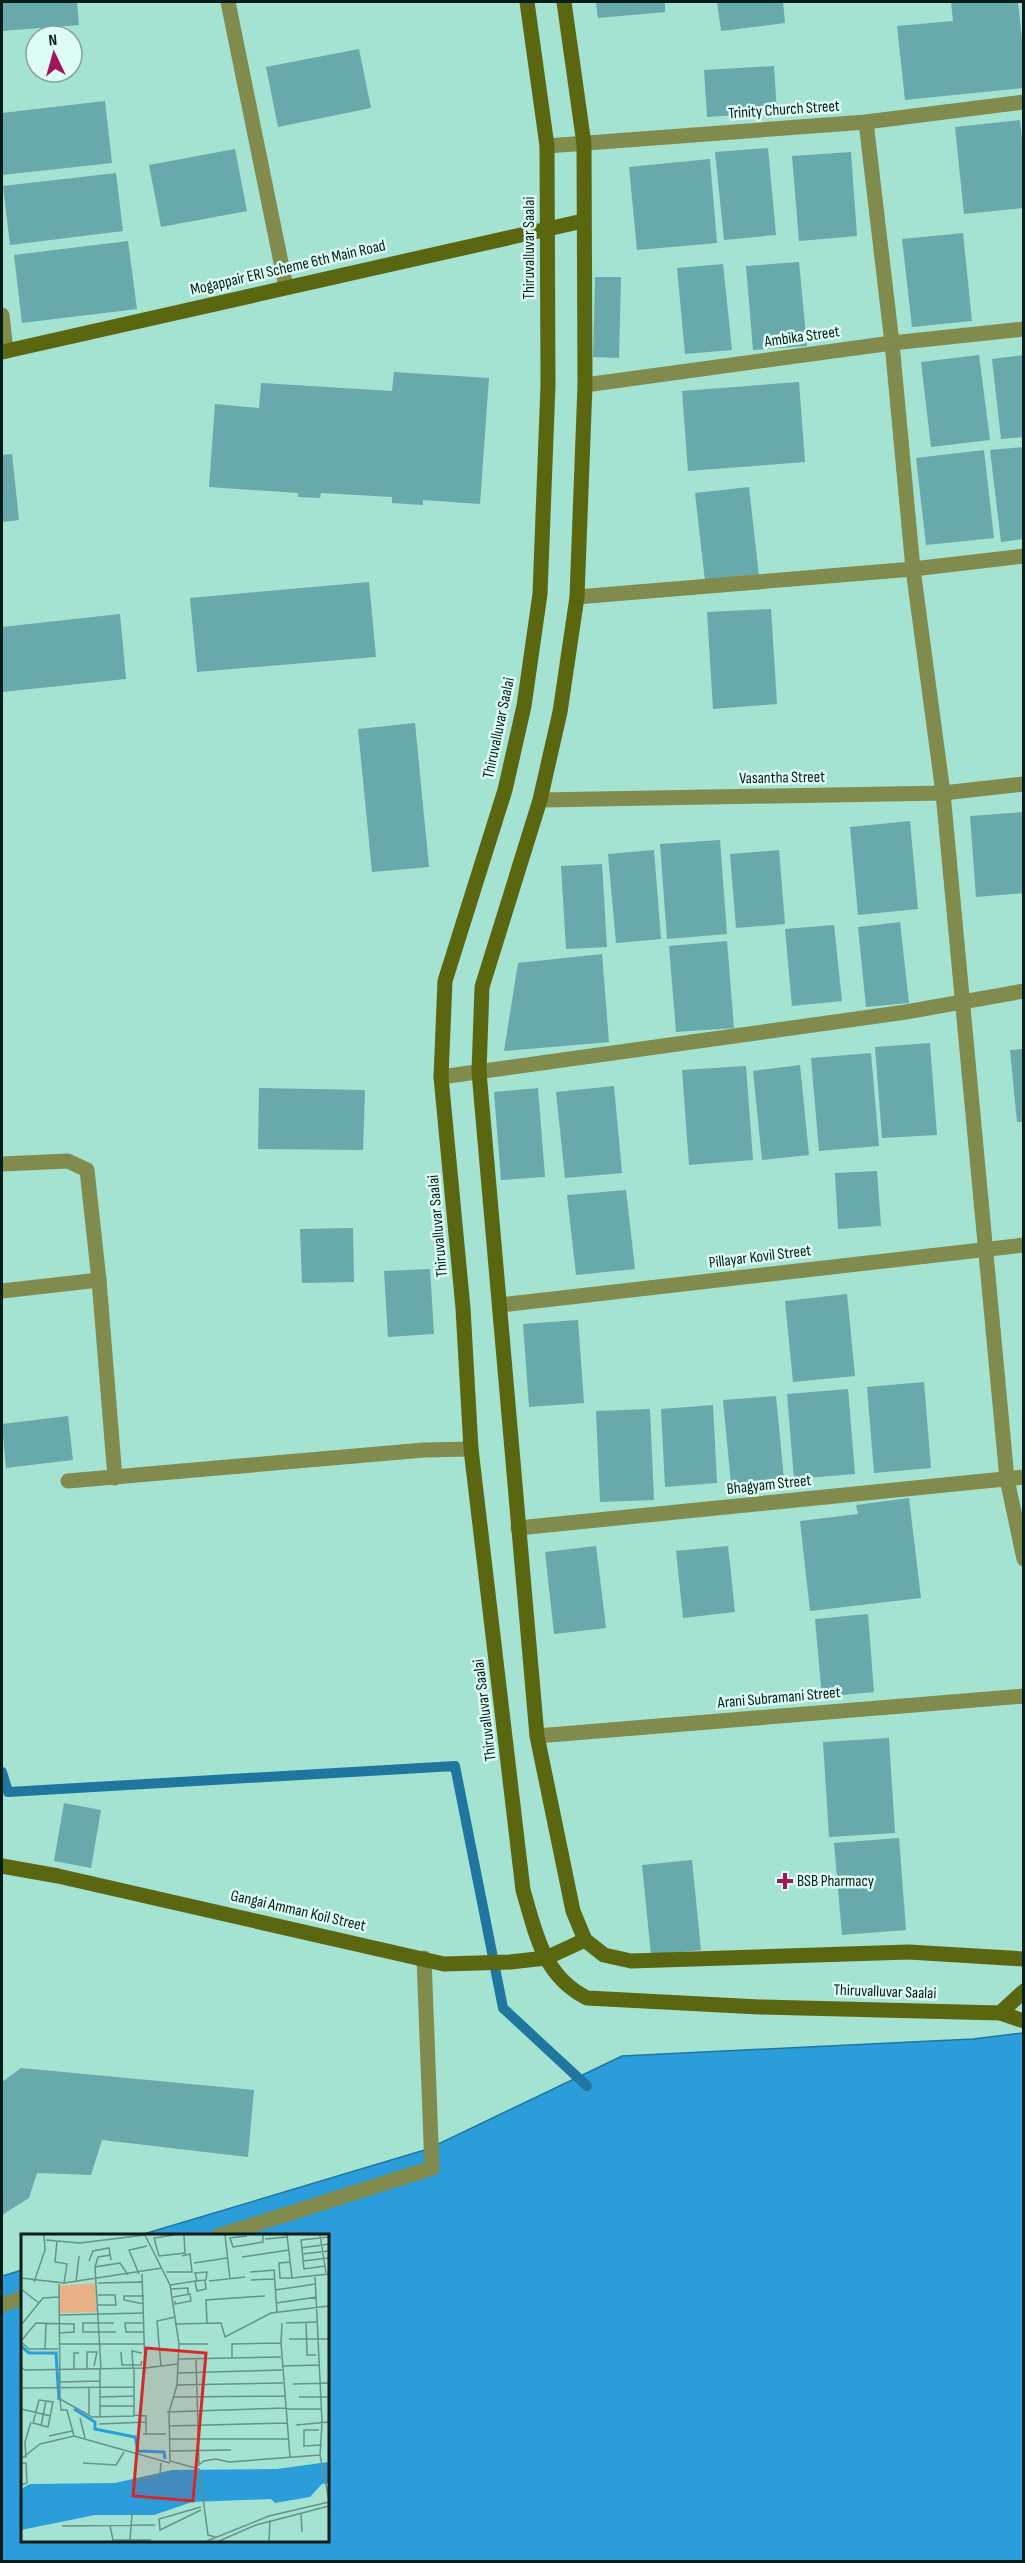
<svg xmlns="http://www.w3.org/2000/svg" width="1025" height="2563" font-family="'Sofia Sans Condensed',sans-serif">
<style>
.water{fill:#2a9dda;stroke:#1f77a0;stroke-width:1.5}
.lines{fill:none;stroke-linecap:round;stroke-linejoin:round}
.stream{stroke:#1f77a0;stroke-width:10}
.building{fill:#68a9ab}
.street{stroke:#808b4d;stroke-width:15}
.secondary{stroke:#5b6611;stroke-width:15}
.poi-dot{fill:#a2145b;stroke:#ddfcf3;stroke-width:2}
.labels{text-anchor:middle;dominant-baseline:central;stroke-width:5;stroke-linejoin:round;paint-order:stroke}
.street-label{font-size:16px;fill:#041d18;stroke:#ddfcf3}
.poi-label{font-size:16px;fill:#041d18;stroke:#ddfcf3;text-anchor:start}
.inset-river{fill:none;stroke:#2a9dda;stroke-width:3}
.inset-road{fill:none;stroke:#649388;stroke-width:1.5}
.view{fill:#d62828;fill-opacity:0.15;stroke:#d62828;stroke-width:3}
.inset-edge{fill:none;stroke:#041d18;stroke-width:3}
</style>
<rect width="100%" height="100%" fill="#a4e2d2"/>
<path class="water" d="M 1023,2033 L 1023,2561 L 2,2562 L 2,2276 L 22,2270 L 22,2540 L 327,2540 L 327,2236 L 137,2236 L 428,2149 L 622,2056 L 973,2039 Z"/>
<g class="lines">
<path class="stream" d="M 2,1772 L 8,1792 L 455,1766 L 503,2008 L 587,2086"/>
</g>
<g class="building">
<path d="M 2,2 L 77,2 L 79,25 L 2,31 Z"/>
<path d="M 596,2 L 665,2 L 665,12 L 598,18 Z"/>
<path d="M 717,2 L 783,2 L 785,23 L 721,31 Z"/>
<path d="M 951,2 L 1018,2 L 1024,58 L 1024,88 L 905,100 L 897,26 L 953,21 Z"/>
<path d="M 359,49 L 371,108 L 278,127 L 266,67 Z"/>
<path d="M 774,66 L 777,112 L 707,117 L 704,70 Z"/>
<path d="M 105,101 L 112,163 L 2,175 L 2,113 Z"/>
<path d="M 1020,120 L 1024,155 L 1024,208 L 964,214 L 955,127 Z"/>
<path d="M 768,148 L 776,235 L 724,240 L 715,152 Z"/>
<path d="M 235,149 L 247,211 L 161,227 L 149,165 Z"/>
<path d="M 851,152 L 857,236 L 799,241 L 792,156 Z"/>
<path d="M 710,159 L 717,243 L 637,250 L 629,167 Z"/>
<path d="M 116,173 L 123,231 L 10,245 L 3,186 Z"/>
<path d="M 963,233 L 972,321 L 912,327 L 902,239 Z"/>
<path d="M 128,241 L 137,309 L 22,323 L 14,255 Z"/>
<path d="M 799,262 L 807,346 L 753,350 L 746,266 Z"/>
<path d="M 723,264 L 732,350 L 685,354 L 677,268 Z"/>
<path d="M 595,277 L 621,277 L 619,358 L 593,357 Z"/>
<path d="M 979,355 L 990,440 L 931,447 L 921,362 Z"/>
<path d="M 1024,355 L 1024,437 L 1001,439 L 992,359 Z"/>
<path d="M 394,372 L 489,378 L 480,504 L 423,500 L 423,505 L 392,503 L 392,497 L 321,493 L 320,498 L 298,497 L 298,493 L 209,487 L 215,404 L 259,408 L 261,383 L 392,391 Z"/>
<path d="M 799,382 L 805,462 L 688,471 L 682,391 Z"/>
<path d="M 1024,447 L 1024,539 L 1001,542 L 990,450 Z"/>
<path d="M 984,450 L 994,538 L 926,545 L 916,458 Z"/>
<path d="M 12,454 L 19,520 L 2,522 L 2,455 Z"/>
<path d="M 749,487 L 759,576 L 705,581 L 695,493 Z"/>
<path d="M 369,582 L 376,657 L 197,672 L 190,598 Z"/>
<path d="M 771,609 L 777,704 L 713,709 L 707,612 Z"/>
<path d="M 120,614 L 126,679 L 2,692 L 2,627 Z"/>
<path d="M 415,723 L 429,867 L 372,872 L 358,729 Z"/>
<path d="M 1024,812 L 1024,893 L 976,897 L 970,816 Z"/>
<path d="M 910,821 L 918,909 L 858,915 L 850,827 Z"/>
<path d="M 720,840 L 727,934 L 667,939 L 660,844 Z"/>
<path d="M 654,850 L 661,939 L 616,943 L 608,854 Z"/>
<path d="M 779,850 L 785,924 L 736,928 L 730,854 Z"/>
<path d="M 602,864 L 607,947 L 566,949 L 561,866 Z"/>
<path d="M 900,922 L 909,1003 L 866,1007 L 858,927 Z"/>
<path d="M 834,925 L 842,1001 L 792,1006 L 785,929 Z"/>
<path d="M 727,941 L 734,1028 L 676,1032 L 669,946 Z"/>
<path d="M 602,954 L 609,1042 L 504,1051 L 518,963 Z"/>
<path d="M 930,1043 L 937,1135 L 882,1138 L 875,1047 Z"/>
<path d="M 1024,1049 L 1024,1122 L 1017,1122 L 1010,1050 Z"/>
<path d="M 871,1053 L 879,1146 L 819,1151 L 811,1058 Z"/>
<path d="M 800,1065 L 809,1155 L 762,1160 L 753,1071 Z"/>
<path d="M 746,1066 L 753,1160 L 689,1165 L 682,1070 Z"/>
<path d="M 614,1086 L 622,1173 L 565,1178 L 556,1092 Z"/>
<path d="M 259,1088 L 365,1090 L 363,1150 L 258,1149 Z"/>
<path d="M 538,1088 L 545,1177 L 501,1180 L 494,1092 Z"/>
<path d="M 877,1171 L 881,1226 L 838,1229 L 835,1173 Z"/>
<path d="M 626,1190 L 635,1269 L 576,1275 L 567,1195 Z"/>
<path d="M 353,1228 L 354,1282 L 302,1283 L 300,1229 Z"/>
<path d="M 430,1269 L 434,1334 L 388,1337 L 384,1271 Z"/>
<path d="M 847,1294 L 855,1376 L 793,1382 L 785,1301 Z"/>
<path d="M 578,1320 L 584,1403 L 529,1407 L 523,1324 Z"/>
<path d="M 924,1382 L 931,1468 L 874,1473 L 867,1387 Z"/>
<path d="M 848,1389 L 855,1474 L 794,1479 L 787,1394 Z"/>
<path d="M 776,1396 L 784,1479 L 731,1484 L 723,1400 Z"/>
<path d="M 713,1405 L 717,1483 L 665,1487 L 661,1409 Z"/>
<path d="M 650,1409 L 654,1500 L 600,1502 L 596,1411 Z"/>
<path d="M 68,1416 L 73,1460 L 6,1468 L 2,1424 Z"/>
<path d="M 909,1498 L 921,1598 L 810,1611 L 800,1521 L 858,1514 L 856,1505 Z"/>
<path d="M 596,1546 L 606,1628 L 554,1634 L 545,1552 Z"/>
<path d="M 728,1546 L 735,1612 L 683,1618 L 676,1551 Z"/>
<path d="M 868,1614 L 874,1692 L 822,1697 L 815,1619 Z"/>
<path d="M 889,1738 L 895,1833 L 829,1837 L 823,1742 Z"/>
<path d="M 64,1803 L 101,1810 L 91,1868 L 54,1861 Z"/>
<path d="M 899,1838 L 906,1930 L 842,1935 L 834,1843 Z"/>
<path d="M 692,1860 L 701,1950 L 651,1955 L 642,1865 Z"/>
<path d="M 21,2068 L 254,2090 L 248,2157 L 102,2140 L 91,2175 L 37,2173 L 29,2198 L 2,2215 L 2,2082 Z"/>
</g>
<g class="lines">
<g class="street">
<path d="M 228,2 L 286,287"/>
<path d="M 866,122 L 892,343 L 913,569 L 943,793 L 1007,1479 L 1024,1559"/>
<path d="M 547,146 L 866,122 L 1024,102"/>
<path d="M 2,315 L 6,351"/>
<path d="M 585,385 L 892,343 L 1024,329"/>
<path d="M 577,597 L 913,569 L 1024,556"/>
<path d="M 540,800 L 943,793 L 1024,784"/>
<path d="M 441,1077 L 906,1012 L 1024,991"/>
<path d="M 2,1164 L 68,1161 L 87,1170 L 99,1280 L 115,1478"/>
<path d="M 2,1291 L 99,1280"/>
<path d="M 500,1305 L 1024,1245"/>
<path d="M 68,1481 L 424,1450 L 471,1449"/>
<path d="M 518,1528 L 1024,1477"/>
<path d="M 537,1736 L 1024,1696"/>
<path d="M 218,2236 L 432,2168 L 424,1958"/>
<path d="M 2,2305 L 22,2298"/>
</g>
<g class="secondary">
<path d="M 527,2 L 547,146 L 548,385 L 540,594 L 524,706 L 505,790 L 445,981 L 441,1077 L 463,1308 L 471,1449 L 523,1890 C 536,1934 543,1976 587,1998 L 759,2007 L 1000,2013 L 1024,2021"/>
<path d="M 564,2 L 584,144 L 585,385 L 577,597 L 560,712 L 540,800 L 482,987 L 479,1072 L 537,1736 L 573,1911 L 585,1940 L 604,1955 L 631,1961 L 909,1952 L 1024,1959"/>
<path d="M 2,352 L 583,221"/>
<path d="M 2,1866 L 58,1876 L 444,1964 L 510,1962 L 546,1958 L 585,1940"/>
<path d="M 1000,2013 L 1024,1991"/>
</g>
</g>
<path class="poi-dot" d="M782 1872h6v6h6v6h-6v6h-6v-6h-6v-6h6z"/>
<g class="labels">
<g class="street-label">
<text transform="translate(784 110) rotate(-4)">Trinity Church Street</text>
<text transform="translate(529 248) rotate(-90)">Thiruvalluvar Saalai</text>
<text transform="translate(288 268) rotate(-13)">Mogappair ERI Scheme 6th Main Road</text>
<text transform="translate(802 337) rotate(-8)">Ambika Street</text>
<text transform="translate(499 728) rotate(-78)">Thiruvalluvar Saalai</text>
<text transform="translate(782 778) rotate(-1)">Vasantha Street</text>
<text transform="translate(438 1226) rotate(-95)">Thiruvalluvar Saalai</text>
<text transform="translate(760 1257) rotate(-7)">Pillayar Kovil Street</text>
<text transform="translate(769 1485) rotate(-6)">Bhagyam Street</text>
<text transform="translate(779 1698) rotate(-5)">Arani Subramani Street</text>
<text transform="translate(485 1710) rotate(-97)">Thiruvalluvar Saalai</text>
<text transform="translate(298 1911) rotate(13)">Gangai Amman Koil Street</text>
<text transform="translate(885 1992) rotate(2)">Thiruvalluvar Saalai</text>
</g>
<g class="poi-label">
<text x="797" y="1881">BSB Pharmacy</text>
</g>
</g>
<g transform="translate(21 2234)">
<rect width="308" height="308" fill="#a4e2d2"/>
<path d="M 74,49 L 76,78 L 38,79 L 38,52 Z" fill="#e8b087"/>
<path d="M 307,228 L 307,249 L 301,250 L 289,263 L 254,269 L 250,265 L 171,268 L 133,281 L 74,281 L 0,296 L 0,255 L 9,250 L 94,249 L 151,236 L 256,235 Z" fill="#2a9dda"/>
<path class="inset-river" d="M 0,112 L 8,119 L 35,119 L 38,166M 53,175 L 74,188 L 74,195 L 114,203 L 117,217 L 143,218 L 144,225"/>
<path class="inset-road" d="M 124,1 L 149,51 L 158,110 L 156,151 L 148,178 L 149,227 L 178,235 L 187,301 L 194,303M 153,1 L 133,4 L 138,22 L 164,19 L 163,1M 204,1 L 209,45M 266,1 L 271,44 L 308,40M 299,1 L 305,39M 208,4 L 226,2M 209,4 L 212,13 L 242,8 L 242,1M 244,5 L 266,3M 25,6 L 59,9 L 124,1M 36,7 L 34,28 L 46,30 L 43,49M 280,14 L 308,10M 281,20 L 308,17M 221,23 L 268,16M 68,27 L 72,17 L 88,14 L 90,26M 282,27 L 308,24M 269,28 L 258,29 L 259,44 L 271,44M 173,29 L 206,24M 304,32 L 283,35 L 280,6 L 308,3M 74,33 L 77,23 L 90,21M 145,38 L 171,38 L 169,20 L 161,22M 229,38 L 253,36 L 256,78M 118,40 L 108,16 L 126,12M 121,40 L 124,134M 294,41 L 301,188 L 299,221 L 308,266M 0,44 L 43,49 L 141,34M 230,46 L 253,45M 176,47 L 174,39 L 186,38 L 185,46M 188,47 L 224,43M 13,48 L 24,16 L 23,1M 55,48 L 58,22M 77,49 L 122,48M 38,50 L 39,165 L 71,183 L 113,182 L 113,134M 149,51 L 174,47 L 176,57 L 185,55 L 184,46 L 174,47M 0,55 L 18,69M 150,55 L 167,54 L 167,60M 254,56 L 295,50M 77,61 L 94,61 L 95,71 L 77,71M 123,62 L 103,62 L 103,66 L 123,70M 152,63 L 169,60 L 170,67 L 154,70 L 154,67M 255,69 L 296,63M 38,81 L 123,79M 285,88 L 286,121 L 295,121M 93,89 L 62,89 L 62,98 L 95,98M 186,89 L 185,66 L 244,62M 265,89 L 297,88M 154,90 L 200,89 L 204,103 L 250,79 L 308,72M 0,91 L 22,64 L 38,63M 123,98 L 105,98 L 104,89 L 123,89M 268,105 L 308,105M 0,107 L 15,89 L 53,90 L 53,98 L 38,99M 0,108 L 8,115 L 37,115M 260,109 L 261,89M 38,110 L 123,110M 158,110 L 187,110M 24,115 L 25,89M 100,118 L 101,131 L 120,131 L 121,127M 211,124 L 211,110 L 260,109 L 269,223M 157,125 L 260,123M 175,125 L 178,230M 140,132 L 136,87 L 154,83M 261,132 L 299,131M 0,133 L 4,136 L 124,134 L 157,130M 112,134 L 111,117 L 121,119M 53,135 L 53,119 L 58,119M 66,135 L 66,118 L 76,118 L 73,132M 79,135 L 79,183M 80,135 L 74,33 L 99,29 L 107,41M 157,139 L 261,136M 38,148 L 79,147M 272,150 L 308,149M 156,151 L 262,149M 0,154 L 113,153M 68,154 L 68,180M 79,163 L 113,162M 153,163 L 264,162M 278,163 L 308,163M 39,165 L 40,176 L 46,176 L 53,202M 18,166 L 32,168 L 27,193 L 12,189 ZM 79,172 L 113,172M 0,175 L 30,182M 265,175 L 300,175M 146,178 L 265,174M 113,181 L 125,182 L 125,200M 59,184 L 64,204M 78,190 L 125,188M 275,191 L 308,188M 20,192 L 25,167M 148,192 L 267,189M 298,196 L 283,196 L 283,212 L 301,211M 122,200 L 145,200M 28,202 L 51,197M 148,205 L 268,205M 148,217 L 210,216M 5,224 L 4,208 L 10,188M 0,225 L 19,210 L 53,202 L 149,229M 0,229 L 5,229 L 6,249 L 0,251M 62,229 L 95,231 L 103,218M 174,234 L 183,227 L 195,225 L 208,228 L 299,221M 112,247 L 139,241 L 140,229M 180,273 L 138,285 L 139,296 L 180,276M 280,280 L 281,298M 41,292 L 134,291M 89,292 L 92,306 L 130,306M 109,306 L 111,280M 186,307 L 248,282 L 308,268M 198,307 L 235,291 L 308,272M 248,307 L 249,286"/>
<path class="view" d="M 125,114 L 185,119 L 172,267 L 112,262 Z"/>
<rect width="308" height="308" class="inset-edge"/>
</g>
<rect width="1025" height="2563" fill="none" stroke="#041d18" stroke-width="6"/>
<g transform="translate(54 54) rotate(355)"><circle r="28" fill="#ddfcf3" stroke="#86a39b" stroke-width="1.5"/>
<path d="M0-4.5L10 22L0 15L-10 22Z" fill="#a2145b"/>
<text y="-9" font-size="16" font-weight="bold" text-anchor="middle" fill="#041d18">N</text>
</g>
</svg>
